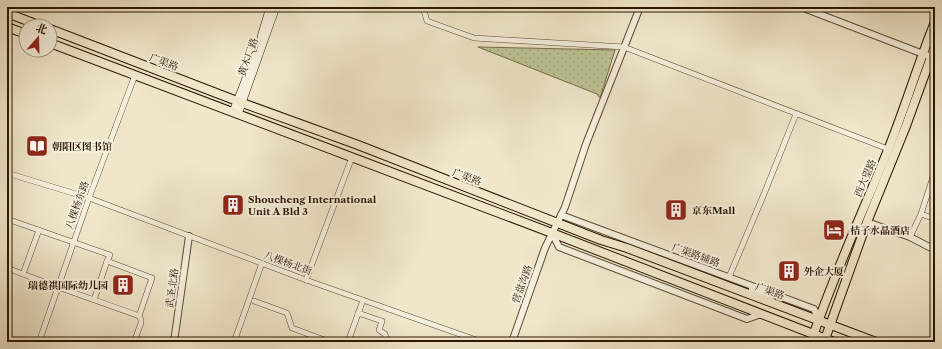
<svg xmlns="http://www.w3.org/2000/svg" width="942" height="349" font-family="'Libre Caslon Text','Noto Serif SC',serif">
<style>
.park{fill:url(#park-dots);stroke:#746d4a}
.lines{fill:none;stroke-linecap:round;stroke-linejoin:round}
.minor-casing{stroke:#5c4a33;stroke-width:6}
.tertiary-casing{stroke:#5c4a33;stroke-width:8}
.secondary-casing{stroke:#2b1600;stroke-width:8}
.primary-casing{stroke:#2b1600;stroke-width:10}
.minor{stroke:#f5efdd;stroke-width:5}
.tertiary{stroke:#f5efdd;stroke-width:6}
.secondary{stroke:#f5efdd;stroke-width:7}
.primary{stroke:#f0e7cb;stroke-width:8}
.labels{text-anchor:middle;dominant-baseline:central;stroke-width:4;stroke-linejoin:round;paint-order:stroke}
.street-label{font-size:10px;fill:#2b1600;stroke:#f5efdd}
.poi-label{font-size:10px;font-weight:bold;fill:#2b1600;stroke:#f5efdd;text-anchor:start}
</style>
<defs>
<pattern id="park-dots" width="8" height="8" patternUnits="userSpaceOnUse"><rect width="8" height="8" fill="#bdc495"/><path d="M2 2h.1M6 6h.1" fill="none" stroke="#a3a87f" stroke-width="1.8" stroke-linecap="round"/></pattern>
</defs>
<rect width="100%" height="100%" fill="#f0e7cb"/>
<filter id="stains"><feTurbulence type="fractalNoise" baseFrequency=".005" numOctaves="4"/><feColorMatrix values="0 0 0 0 .2 0 0 0 0 .09 0 0 0 0 .02 0 0 0 .5 -.17"/></filter>
<radialGradient id="worn" r=".72"><stop offset=".6" stop-color="#630" stop-opacity="0"/><stop offset="1" stop-color="#630" stop-opacity=".3"/></radialGradient>
<path class="park" d="M 478,47 L 615,50 L 600,98 L 597,94 Z"/>
<g class="lines">
<g class="minor-casing">
<g id="minor">
<path d="M 423,7 L 427,21 L 474,38 L 624,47 L 888,149"/>
<path d="M 7,173 L 89,198 L 306,280 L 482,342"/>
<path d="M 921,214 L 935,219"/>
<path d="M 7,219 L 110,255 L 107,261"/>
<path d="M 910,237 L 921,214 L 935,171"/>
<path d="M 7,268 C 51,285 95,300 139,316 L 152,278 L 107,261 L 94,300"/>
<path d="M 23,274 L 39,230"/>
<path d="M 729,277 L 764,194 L 796,114"/>
<path d="M 306,280 L 352,157"/>
<path d="M 254,301 L 287,313 L 292,328 L 330,342"/>
<path d="M 358,313 L 382,321 L 379,330 L 385,334 L 386,338 L 384,342"/>
<path d="M 39,342 L 89,198 L 135,75"/>
<path d="M 134,342 L 141,323 L 141,320 L 139,316"/>
<path d="M 234,342 L 262,263"/>
<path d="M 348,342 L 363,300"/>
</g>
</g>
<g class="tertiary-casing">
<g id="tertiary">
<path d="M 801,7 L 931,57"/>
<path d="M 561,215 L 814,309 L 819,320"/>
<path d="M 867,222 L 910,237 L 935,250"/>
<path d="M 552,233 L 559,247 L 747,319 L 761,314"/>
<path d="M 752,289 L 765,295 L 772,302"/>
<path d="M 174,342 L 189,236"/>
<path d="M 512,342 L 545,248 L 565,207 L 586,144 L 640,7"/>
</g>
</g>
<g class="secondary-casing">
<g id="secondary">
<path d="M 261,37 L 270,7"/>
<path d="M 233,112 L 255,55"/>
<path d="M 238,114 L 276,7"/>
</g>
</g>
<g class="primary-casing">
<g id="primary">
<path d="M 7,13 L 41,26"/>
<path d="M 7,27 L 26,34"/>
<path d="M 50,29 L 237,101 L 358,145 L 601,240 L 627,248 L 876,342"/>
<path d="M 50,43 L 552,233 L 834,342"/>
<path d="M 811,342 C 833,276 862,214 888,150 C 905,108 918,64 935,22"/>
<path d="M 824,342 L 867,222 L 906,126 L 935,46"/>
</g>
</g>
<use href="#minor" class="minor"/>
<use href="#tertiary" class="tertiary"/>
<use href="#secondary" class="secondary"/>
<use href="#primary" class="primary"/>
</g>
<defs>
<g id="library-square" transform="scale(1.15)"><rect x="-9" y="-9" width="18" height="18" rx="4" fill="#8f2418" stroke="#f5efdd"/><path d="M-6-4Q-3-5.5-.7-3.5V5Q-3 3-6 4ZM6-4Q3-5.5 .7-3.5V5Q3 3 6 4Z" fill="#fff"/></g>
<g id="building-square" transform="scale(1.15)"><rect x="-9" y="-9" width="18" height="18" rx="4" fill="#8f2418" stroke="#f5efdd"/><path d="M-4-6H4V6H1V3H-1V6H-4ZM-2.5-4.3h1.7v1.8h-1.7ZM.8-4.3h1.7v1.8H.8ZM-2.5-1h1.7V.8h-1.7ZM.8-1h1.7V.8H.8Z" fill="#fff"/></g>
<g id="hotel-square" transform="scale(1.15)"><rect x="-9" y="-9" width="18" height="18" rx="4" fill="#8f2418" stroke="#f5efdd"/><path d="M-6-4.5h1.5V1H6V5H4.5V3h-9V5H-6ZM-4 0a1.8 1.8 0 1 1 3.6 0ZM.5 0V-2.5h3Q6-2.5 6 0Z" fill="#fff"/></g>
</defs>
<g fill-rule="evenodd">
<use href="#library-square" x="37" y="146"/>
<use href="#building-square" x="233" y="205"/>
<use href="#building-square" x="676" y="210"/>
<use href="#hotel-square" x="834" y="230"/>
<use href="#building-square" x="789" y="271"/>
<use href="#building-square" x="123" y="285"/>
</g>
<g class="labels">
<g class="street-label">
<text transform="translate(248 57) rotate(-70)">黄木厂路</text>
<text transform="translate(164 62) rotate(21)">广渠路</text>
<text transform="translate(467 177) rotate(21)">广渠路</text>
<text transform="translate(865 178) rotate(-67)">西大望路</text>
<text transform="translate(77 205) rotate(-70)">八棵杨东路</text>
<text transform="translate(696 255) rotate(20)">广渠路辅路</text>
<text transform="translate(288 263) rotate(20)">八棵杨北街</text>
<text transform="translate(522 284) rotate(-70)">营盘沟路</text>
<text transform="translate(172 288) rotate(-82)">武圣北路</text>
<text transform="translate(770 291) rotate(20)">广渠路</text>
</g>
<g class="poi-label">
<text x="52" y="146">朝阳区图书馆</text>
<text x="248" y="199">Shoucheng International<tspan x="248" dy="12">Unit A Bld 3</tspan></text>
<text x="692" y="210">京东Mall</text>
<text x="850" y="230">桔子水晶酒店</text>
<text x="804" y="271">外企大厦</text>
<text x="108" y="285" text-anchor="end">瑞德祺国际幼儿园</text>
</g>
</g>
<rect width="942" height="349" fill="none" stroke="#f0e7cb" stroke-width="24"/>
<rect x="8" y="8" width="926" height="333" fill="none" stroke="#2b1600" stroke-width="2"/>
<rect x="12" y="12" width="918" height="325" fill="none" stroke="#2b1600"/>
<g transform="translate(38 38) rotate(20)"><circle r="19" fill="#f5efdd" stroke="#a49885"/>
<path d="M0-3L7 15L0 10L-7 15Z" fill="#8f2418"/>
<text y="-6" font-size="11" font-weight="bold" text-anchor="middle" fill="#2b1600">北</text>
</g>
<rect width="100%" height="100%" filter="url(#stains)"/>
<rect width="100%" height="100%" fill="url(#worn)"/>
</svg>
